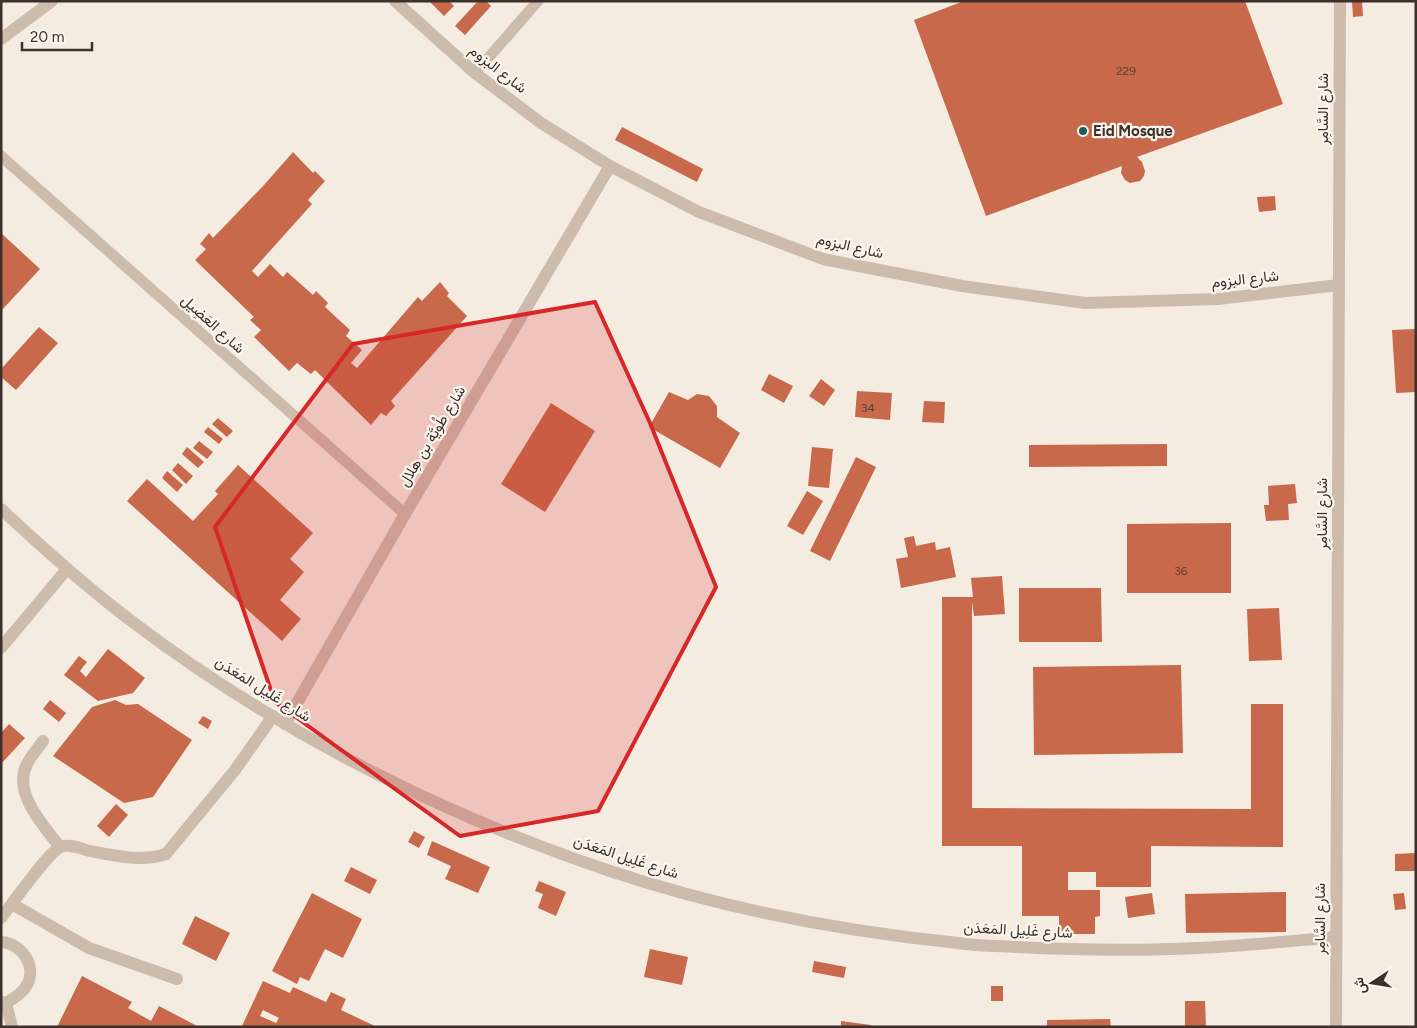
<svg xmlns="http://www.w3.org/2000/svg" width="1417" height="1028" font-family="Figtree,Vazirmatn,sans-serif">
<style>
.building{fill:#c8694b;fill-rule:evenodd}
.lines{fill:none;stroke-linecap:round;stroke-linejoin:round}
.lane{stroke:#cdbbac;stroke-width:11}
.street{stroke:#cdbbac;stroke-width:12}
.marked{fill:#d62828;fill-opacity:0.2;stroke:#d62828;stroke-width:4;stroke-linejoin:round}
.poi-dot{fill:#1f5a5e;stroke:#fbf5ee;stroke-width:2}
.labels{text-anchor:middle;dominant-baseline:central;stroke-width:4.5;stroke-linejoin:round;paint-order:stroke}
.number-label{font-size:12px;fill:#5e3e33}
.street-label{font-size:15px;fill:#3b302b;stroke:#fbf5ee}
.poi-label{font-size:15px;font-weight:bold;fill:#3b302b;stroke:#fbf5ee;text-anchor:start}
</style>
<rect width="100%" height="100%" fill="#f4ebe1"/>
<g class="building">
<path d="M 429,1 L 449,1 L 454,6 L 444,16 Z"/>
<path d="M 478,1 L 486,1 L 491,6 L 465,35 L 455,26 Z"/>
<path d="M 964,1 L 1245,1 L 1283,104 L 1137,157 L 1142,162 L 1145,171 L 1144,176 L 1140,181 L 1130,183 L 1125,180 L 1121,173 L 1122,166 L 986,216 L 914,20 Z"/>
<path d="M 1352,1 L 1362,1 L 1363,16 L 1353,17 Z"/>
<path d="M 622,127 L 703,169 L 697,182 L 615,140 Z"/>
<path d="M 293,152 L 313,173 L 315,171 L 325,181 L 308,200 L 312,204 L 252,271 L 258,277 L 270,264 L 283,277 L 287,272 L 313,295 L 316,291 L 328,303 L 325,307 L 350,330 L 346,336 L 362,350 L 351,363 L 357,368 L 418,297 L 422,301 L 440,282 L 449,293 L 447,296 L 467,316 L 391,401 L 395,406 L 386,416 L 381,413 L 371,425 L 315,370 L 311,374 L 297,363 L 289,371 L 254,337 L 261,330 L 250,320 L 254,317 L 195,260 L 206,249 L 200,244 L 209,233 L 213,238 L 264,185 Z"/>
<path d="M 1275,196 L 1276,210 L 1259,212 L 1257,197 Z"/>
<path d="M 1,233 L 40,269 L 1,311 Z"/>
<path d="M 39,327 L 58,343 L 16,390 L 1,377 L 1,369 Z"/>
<path d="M 1416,329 L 1416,392 L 1396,393 L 1392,330 Z"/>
<path d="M 769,374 L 793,386 L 784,403 L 761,390 Z"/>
<path d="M 821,379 L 835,390 L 824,406 L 809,396 Z"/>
<path d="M 857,391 L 892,393 L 890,420 L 855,417 Z"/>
<path d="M 669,392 L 688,400 L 697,394 L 709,396 L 717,406 L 717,417 L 740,433 L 720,468 L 649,427 Z"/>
<path d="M 924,401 L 945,402 L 944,423 L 922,422 Z"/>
<path d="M 551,403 L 595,431 L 545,512 L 501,484 Z"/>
<path d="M 218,418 L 233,431 L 227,437 L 212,424 Z"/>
<path d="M 208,427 L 223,439 L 219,444 L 204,432 Z"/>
<path d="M 199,441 L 213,452 L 207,459 L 193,448 Z"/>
<path d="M 1167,444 L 1167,466 L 1029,467 L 1029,445 Z"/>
<path d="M 187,447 L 204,462 L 198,468 L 182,454 Z"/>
<path d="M 812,447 L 833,449 L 829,488 L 808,486 Z"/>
<path d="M 856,457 L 876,467 L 830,561 L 810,551 Z"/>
<path d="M 178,463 L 193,476 L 186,484 L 172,470 Z"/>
<path d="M 238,465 L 313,533 L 290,559 L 304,572 L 280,600 L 301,619 L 282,641 L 127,501 L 147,479 L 193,521 L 218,494 L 215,491 Z"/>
<path d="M 167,471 L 183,485 L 177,492 L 162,478 Z"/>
<path d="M 1295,484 L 1297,503 L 1288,504 L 1289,520 L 1266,521 L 1264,505 L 1269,505 L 1268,486 Z"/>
<path d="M 807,491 L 823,501 L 803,535 L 787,526 Z"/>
<path d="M 1231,523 L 1231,593 L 1127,593 L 1127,524 Z"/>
<path d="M 914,536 L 916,546 L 935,542 L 936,550 L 950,547 L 956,577 L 901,588 L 896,559 L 908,557 L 904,538 Z"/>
<path d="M 1002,576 L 1005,614 L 974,616 L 972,602 L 972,808 L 1251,809 L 1251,704 L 1283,704 L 1283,847 L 1151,846 L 1151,887 L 1096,887 L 1096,872 L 1068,872 L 1068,890 L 1100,890 L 1100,916 L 1095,917 L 1095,934 L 1059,934 L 1059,916 L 1022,916 L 1022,846 L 942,846 L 942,597 L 973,597 L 971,578 Z"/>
<path d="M 1019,588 L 1101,588 L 1102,642 L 1019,642 Z"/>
<path d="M 1279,608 L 1282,660 L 1249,661 L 1247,609 Z"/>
<path d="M 108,649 L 145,678 L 133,693 L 98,701 L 64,675 L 79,656 L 87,662 L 80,671 L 86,677 Z"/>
<path d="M 1181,665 L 1183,753 L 1034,755 L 1033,667 Z"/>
<path d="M 50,700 L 66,713 L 59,722 L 43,709 Z"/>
<path d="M 115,700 L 126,705 L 138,704 L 192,740 L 153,797 L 124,803 L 53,756 L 92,707 Z"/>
<path d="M 203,716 L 212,721 L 208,729 L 198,723 Z"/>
<path d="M 9,724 L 25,738 L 1,764 L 1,733 Z"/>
<path d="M 116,804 L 128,815 L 109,837 L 97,826 Z"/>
<path d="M 414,831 L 425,837 L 419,848 L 408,842 Z"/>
<path d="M 432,841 L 490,867 L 478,893 L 445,879 L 451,866 L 427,855 Z"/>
<path d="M 1416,853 L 1416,871 L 1395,871 L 1395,854 Z"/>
<path d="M 351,867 L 377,880 L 370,894 L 344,881 Z"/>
<path d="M 539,881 L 566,892 L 556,916 L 538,908 L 543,894 L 535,891 Z"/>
<path d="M 1286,892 L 1286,932 L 1186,933 L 1185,894 Z"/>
<path d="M 312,893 L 362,919 L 343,958 L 325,949 L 309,981 L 300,977 L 297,984 L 272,971 Z"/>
<path d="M 1152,893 L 1155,914 L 1128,918 L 1125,897 Z"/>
<path d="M 1404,893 L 1406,909 L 1395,910 L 1393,894 Z"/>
<path d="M 195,916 L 230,933 L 216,961 L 182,944 Z"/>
<path d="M 650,949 L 688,957 L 682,985 L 644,977 Z"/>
<path d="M 814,961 L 846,967 L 844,978 L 812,972 Z"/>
<path d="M 82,976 L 132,1002 L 128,1008 L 151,1021 L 159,1006 L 199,1027 L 57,1027 Z"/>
<path d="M 263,981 L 290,993 L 293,987 L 326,1002 L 331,992 L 346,999 L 341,1010 L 377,1027 L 244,1027 L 242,1026 ZM 263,1010 L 279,1018 L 276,1023 L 260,1016 Z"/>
<rect x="991" y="986" width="12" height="15"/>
<path d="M 1185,1001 L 1205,1001 L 1206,1027 L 1185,1027 Z"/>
<path d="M 1110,1019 L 1111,1027 L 1047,1027 L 1047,1020 Z"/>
<path d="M 841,1021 L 871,1025 L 871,1027 L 841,1027 Z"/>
</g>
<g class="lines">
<g class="lane">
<path d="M 475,73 L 538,1"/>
<path d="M 1,156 L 405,514"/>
</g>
<g class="street">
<path d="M 395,1 L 475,73 L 541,123 L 610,166 L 699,212 L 823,259 L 962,286 L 1085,303 L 1218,299 L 1339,285"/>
<path d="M 1,39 L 52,1"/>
<path d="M 1,509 C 44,549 87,588 134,623 C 277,731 440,814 610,871 C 721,908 841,931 958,943 C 977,946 997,946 1016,947 C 1077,950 1138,951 1198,948 C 1244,946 1290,941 1336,937"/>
<path d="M 1,648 L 67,569"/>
<path d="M 285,724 L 405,514 L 610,166"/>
<path d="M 43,741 C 38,748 31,756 27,764 C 12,793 44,826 60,847"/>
<path d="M 12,904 L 89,948 L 177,979"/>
<path d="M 1,918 C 13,903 46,855 60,847 C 70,843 81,849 90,851 C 115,856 142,862 166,854 L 235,770 L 273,716"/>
<path d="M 1,942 C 23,943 39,969 25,988 C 20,995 13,999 6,1003 L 1,1002"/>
<path d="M 6,1003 L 12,1027"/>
<path d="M 1336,1027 L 1340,1"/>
</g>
</g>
<path class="marked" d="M 595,302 L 650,423 L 716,587 L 598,811 L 460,836 L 275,702 L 215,527 L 353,344 Z"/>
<circle class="poi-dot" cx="1083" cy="131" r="5"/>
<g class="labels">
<g class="number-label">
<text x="1126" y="71">229</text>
<text x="868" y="408">34</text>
<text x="1181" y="571">36</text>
</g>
<g class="street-label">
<text transform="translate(498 69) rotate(38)">شارع البزوم</text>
<text transform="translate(1323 109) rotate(-90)">شارع السَّامِر</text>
<text transform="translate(850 246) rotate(13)">شارع البزوم</text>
<text transform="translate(1245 279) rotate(-6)">شارع البزوم</text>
<text transform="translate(213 324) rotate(42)">شارع العَضِيل</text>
<text transform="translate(432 436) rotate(-59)">شارع طُويَّة بن هِلال</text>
<text transform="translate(1322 514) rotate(-90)">شارع السَّامِر</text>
<text transform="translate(263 689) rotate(32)">شارع غَلِيل المَعَدَن</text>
<text transform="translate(626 857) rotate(18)">شارع غَلِيل المَعَدَن</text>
<text transform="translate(1320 919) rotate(-90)">شارع السَّامِر</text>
<text transform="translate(1018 930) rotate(3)">شارع غَلِيل المَعَدَن</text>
</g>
<g class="poi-label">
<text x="1093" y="131">Eid Mosque</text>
</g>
</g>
<rect width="1417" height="1028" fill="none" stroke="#3b302b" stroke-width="5"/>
<g transform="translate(1372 983) rotate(258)" stroke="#fbf5ee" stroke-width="4" paint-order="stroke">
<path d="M0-4L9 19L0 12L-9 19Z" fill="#3b302b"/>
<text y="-8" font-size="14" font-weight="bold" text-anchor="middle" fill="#3b302b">ش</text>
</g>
<path d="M22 42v8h70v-8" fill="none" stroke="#3b302b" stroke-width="2.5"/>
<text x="30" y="42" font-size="15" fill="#3b302b" stroke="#fbf5ee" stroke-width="4" paint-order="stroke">20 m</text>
</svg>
